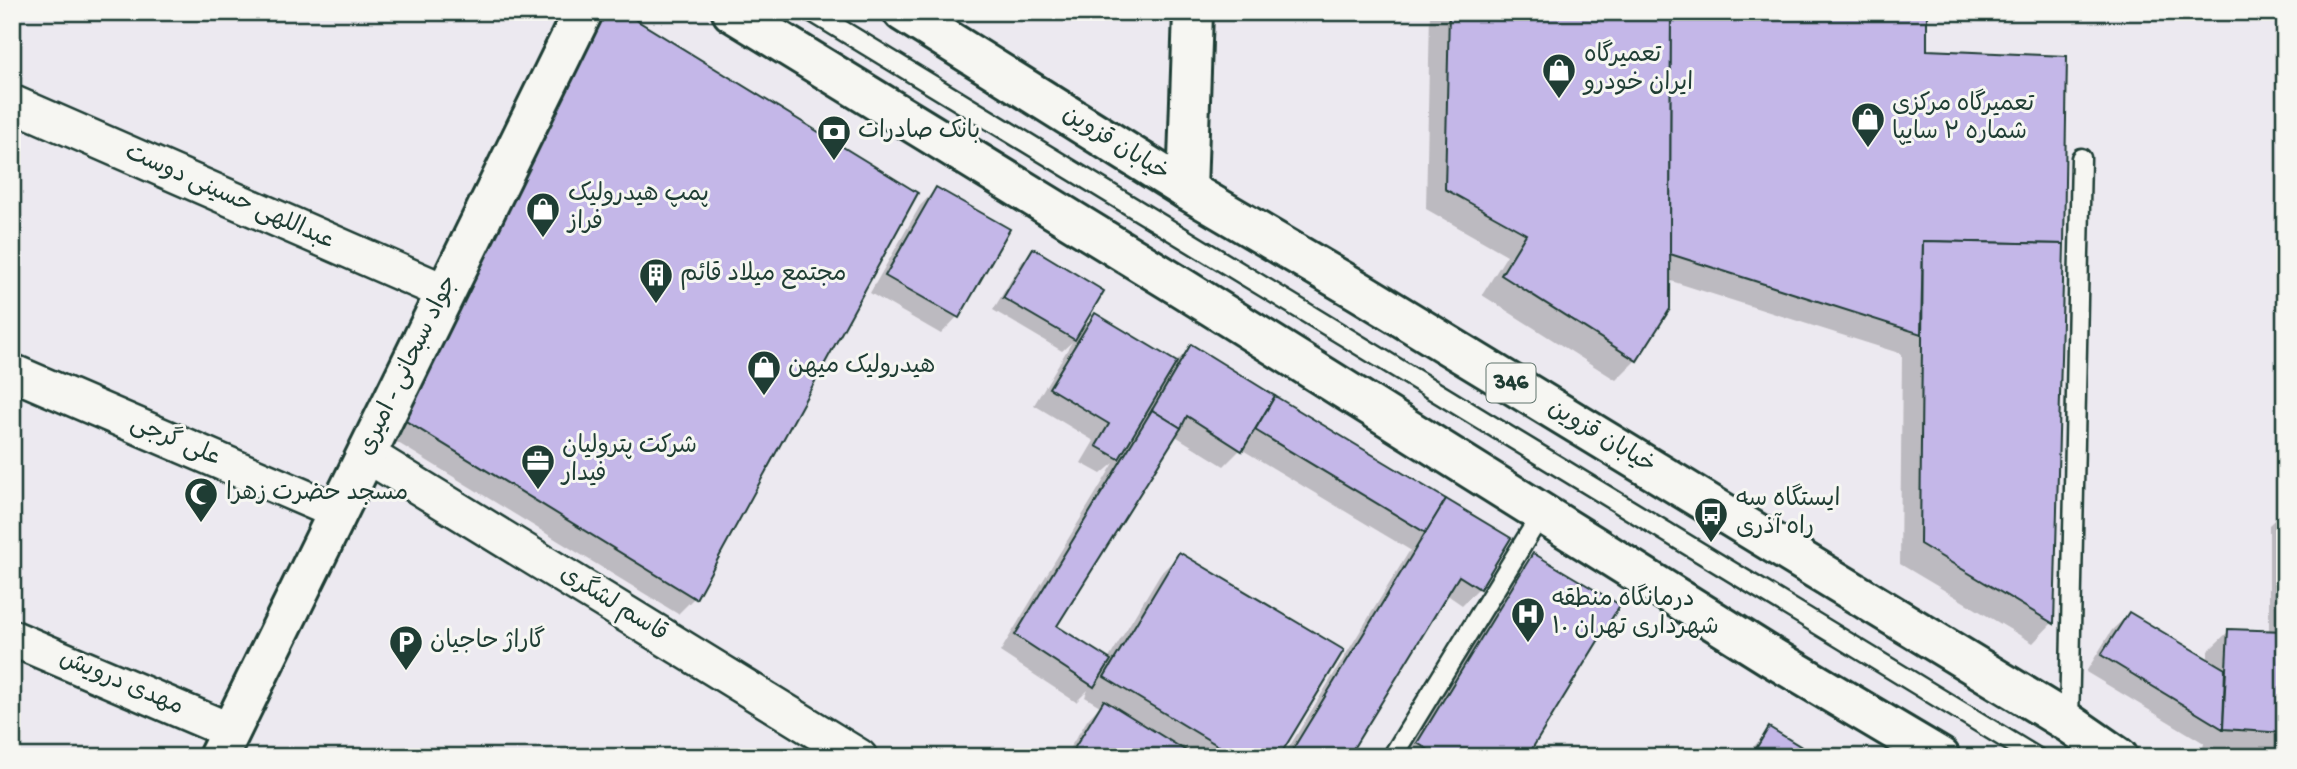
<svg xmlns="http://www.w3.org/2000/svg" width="2297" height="769" font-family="'Gochi Hand','Playpen Sans Arabic',sans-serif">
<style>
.shadow{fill:#0003}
.building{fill:#c4b7e8;stroke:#1f3d34;stroke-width:2}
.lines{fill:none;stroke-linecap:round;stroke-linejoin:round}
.lane-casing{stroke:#1f3d34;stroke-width:23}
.street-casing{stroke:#1f3d34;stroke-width:40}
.secondary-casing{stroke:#1f3d34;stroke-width:44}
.primary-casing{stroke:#1f3d34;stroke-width:44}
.lane{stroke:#f6f6f2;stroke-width:18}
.street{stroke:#f6f6f2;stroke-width:35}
.secondary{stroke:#f6f6f2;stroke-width:38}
.primary{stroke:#f6f6f2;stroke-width:38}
.labels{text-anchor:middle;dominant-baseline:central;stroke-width:6;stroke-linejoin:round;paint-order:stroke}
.shield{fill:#f6f6f2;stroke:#60746d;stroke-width:2}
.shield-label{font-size:23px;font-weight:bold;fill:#1f3d34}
.poi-label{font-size:24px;fill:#1f3d34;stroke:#f6f6f2;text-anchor:start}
.street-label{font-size:24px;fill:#1f3d34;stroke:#f6f6f2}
</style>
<rect width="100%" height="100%" fill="#ece9f0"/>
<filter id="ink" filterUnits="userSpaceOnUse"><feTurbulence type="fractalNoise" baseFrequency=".0143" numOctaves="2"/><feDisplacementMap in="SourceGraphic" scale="14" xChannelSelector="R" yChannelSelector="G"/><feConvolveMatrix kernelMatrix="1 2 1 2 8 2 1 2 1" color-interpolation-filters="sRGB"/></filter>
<g filter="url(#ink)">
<g class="shadow">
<path d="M 494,12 L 518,12 L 510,20 Z"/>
<path d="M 1430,12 L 1925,12 L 1925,52 L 2052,623 L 2033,643 L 1900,564 L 1902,354 L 1668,280 L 1668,309 L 1636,360 L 1616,380 L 1482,295 L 1507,255 L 1426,209 Z"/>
<path d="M 589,20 L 694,598 L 678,614 L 385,435 Z"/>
<path d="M 936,189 L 1007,230 L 957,317 L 941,334 L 870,293 L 920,206 Z"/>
<path d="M 1033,251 L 1081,329 L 1095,315 L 1175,363 L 1191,347 L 1509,539 L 1479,588 L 1462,605 L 1446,594 L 1346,757 L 1283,757 L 1410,550 L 1241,449 L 1224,466 L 1174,435 L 1055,627 L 1108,660 L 1160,574 L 1180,554 L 1277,757 L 1064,757 L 1088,719 L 1100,706 L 1085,697 L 1088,690 L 1076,702 L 1000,652 L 1114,463 L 1101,474 L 1081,463 L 1094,441 L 1034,405 L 1072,342 L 1062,351 L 993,310 L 1022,262 Z"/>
<path d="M 2285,510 L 2285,755 L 2203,748 L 2204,743 L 2086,672 L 2112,630 L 2129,614 L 2208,660 L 2208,651 L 2229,631 L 2269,632 L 2269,525 Z"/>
<path d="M 1534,555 L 1525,757 L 1403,757 L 1514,575 Z"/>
<path d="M 1769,730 L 1815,757 L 1744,757 Z"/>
</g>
<g class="building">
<path d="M 600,12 L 623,12 L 918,193 L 696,599 L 401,418 Z"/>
<path d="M 1449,12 L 1671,12 L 1670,309 L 1637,361 L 1501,275 L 1526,234 L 1445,189 Z"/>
<path d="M 1671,12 L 1927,12 L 1927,50 L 2067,56 L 2064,244 L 1923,241 L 1921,334 L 1670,254 Z"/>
<path d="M 936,187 L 1010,229 L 959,318 L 885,276 Z"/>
<path d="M 1923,241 L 2064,244 L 2054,624 L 1920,544 Z"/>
<path d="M 1033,248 L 1104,291 L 1075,340 L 1003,298 Z"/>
<path d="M 1095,313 L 1177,362 L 1119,459 L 1096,446 L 1109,424 L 1049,388 Z"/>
<path d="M 1191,344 L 1275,396 L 1242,451 L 1187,416 L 1181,428 L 1152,410 Z"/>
<path d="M 1275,396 L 1446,499 L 1426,533 L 1255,430 Z"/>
<path d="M 1152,410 L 1181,428 L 1057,626 L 1111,660 L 1094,687 L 1015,635 Z"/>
<path d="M 1446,499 L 1511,538 L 1480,589 L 1459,576 L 1348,757 L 1288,757 Z"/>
<path d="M 1179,552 L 1344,650 L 1279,757 L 1237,757 L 1104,677 Z"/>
<path d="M 1533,553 L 1620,605 L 1527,757 L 1441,757 L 1417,743 Z"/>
<path d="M 2129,612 L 2225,669 L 2223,729 L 2101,655 Z"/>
<path d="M 2228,629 L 2285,631 L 2285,733 L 2223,729 Z"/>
<path d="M 1104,700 L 1196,757 L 1069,757 Z"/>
<path d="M 1769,727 L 1818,757 L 1751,757 Z"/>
</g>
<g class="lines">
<g class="lane-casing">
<g id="lane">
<path d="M 812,12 L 2036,757"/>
<path d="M 2069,723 L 2081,158"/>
<path d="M 1392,757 L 1542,513"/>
</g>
</g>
<g class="street-casing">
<g id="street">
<path d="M 12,103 L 445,292"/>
<path d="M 12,372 L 338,512"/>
<path d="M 366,454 L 859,757"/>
<path d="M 12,638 L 230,731"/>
</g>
</g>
<g class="secondary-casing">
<g id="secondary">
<path d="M 1187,190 L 1193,12"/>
<path d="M 218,757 L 583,12"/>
</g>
</g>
<g class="primary-casing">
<g id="primary">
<path d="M 732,12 L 1184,289 L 1773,658 L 1940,757"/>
<path d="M 903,12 L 1187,190 L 1359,291 L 2069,723 L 2118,757"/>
</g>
</g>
<use href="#lane" class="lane"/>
<use href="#street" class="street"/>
<use href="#secondary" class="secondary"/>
<use href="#primary" class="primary"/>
</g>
</g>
<defs>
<g id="shop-pin" transform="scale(1.75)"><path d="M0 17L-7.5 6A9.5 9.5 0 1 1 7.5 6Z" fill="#1f3d34" stroke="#f6f6f2"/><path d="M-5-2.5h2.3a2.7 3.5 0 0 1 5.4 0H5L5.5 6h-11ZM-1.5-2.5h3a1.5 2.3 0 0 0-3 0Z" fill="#fff"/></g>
<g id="bank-pin" transform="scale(1.75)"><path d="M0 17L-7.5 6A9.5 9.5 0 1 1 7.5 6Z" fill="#1f3d34" stroke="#f6f6f2"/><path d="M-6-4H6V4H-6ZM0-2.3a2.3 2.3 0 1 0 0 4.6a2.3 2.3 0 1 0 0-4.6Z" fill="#fff"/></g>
<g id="building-pin" transform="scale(1.75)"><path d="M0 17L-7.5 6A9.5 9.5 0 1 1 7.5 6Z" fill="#1f3d34" stroke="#f6f6f2"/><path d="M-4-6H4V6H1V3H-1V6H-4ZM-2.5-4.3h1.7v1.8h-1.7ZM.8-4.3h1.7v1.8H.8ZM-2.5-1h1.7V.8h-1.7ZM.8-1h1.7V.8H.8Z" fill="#fff"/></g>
<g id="office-pin" transform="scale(1.75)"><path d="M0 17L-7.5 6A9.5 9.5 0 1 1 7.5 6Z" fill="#1f3d34" stroke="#f6f6f2"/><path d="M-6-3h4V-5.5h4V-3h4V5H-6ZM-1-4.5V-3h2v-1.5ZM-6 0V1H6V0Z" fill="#fff"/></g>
<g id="mosque-pin" transform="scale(1.75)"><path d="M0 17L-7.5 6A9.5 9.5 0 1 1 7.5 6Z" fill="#1f3d34" stroke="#f6f6f2"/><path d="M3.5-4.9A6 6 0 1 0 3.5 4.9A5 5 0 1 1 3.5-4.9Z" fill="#fff"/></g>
<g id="bus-pin" transform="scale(1.75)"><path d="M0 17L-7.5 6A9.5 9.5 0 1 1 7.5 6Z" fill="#1f3d34" stroke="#f6f6f2"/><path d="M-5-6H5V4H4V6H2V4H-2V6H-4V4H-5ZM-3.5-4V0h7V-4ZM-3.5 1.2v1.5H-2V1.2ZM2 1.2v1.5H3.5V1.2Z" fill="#fff"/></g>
<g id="hospital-pin" transform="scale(1.75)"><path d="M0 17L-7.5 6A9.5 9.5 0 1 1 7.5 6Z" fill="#1f3d34" stroke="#f6f6f2"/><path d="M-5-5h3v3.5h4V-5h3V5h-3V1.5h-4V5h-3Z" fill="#fff"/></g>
<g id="parking-pin" transform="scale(1.75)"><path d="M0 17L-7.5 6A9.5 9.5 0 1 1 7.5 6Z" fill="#1f3d34" stroke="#f6f6f2"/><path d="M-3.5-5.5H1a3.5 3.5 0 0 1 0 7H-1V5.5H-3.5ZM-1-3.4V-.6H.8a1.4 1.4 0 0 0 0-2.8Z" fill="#fff"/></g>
</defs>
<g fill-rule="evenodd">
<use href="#shop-pin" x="1559" y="70"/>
<use href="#shop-pin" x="1868" y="119"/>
<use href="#bank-pin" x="834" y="132"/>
<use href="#shop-pin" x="543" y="209"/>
<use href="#building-pin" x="656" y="275"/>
<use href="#shop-pin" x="764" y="367"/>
<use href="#office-pin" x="538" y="461"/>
<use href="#mosque-pin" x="201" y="494"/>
<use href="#bus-pin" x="1711" y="514"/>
<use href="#hospital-pin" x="1528" y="614"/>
<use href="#parking-pin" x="406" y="642"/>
</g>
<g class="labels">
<rect class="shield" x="1486.5" y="363.5" width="49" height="39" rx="5"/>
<g class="shield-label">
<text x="1511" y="383">346</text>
</g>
<g class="poi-label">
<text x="1584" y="56">تعمیرگاه<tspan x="1584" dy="28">ایران خودرو</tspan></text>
<text x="1892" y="105">تعمیرگاه مرکزی<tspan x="1892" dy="28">شماره ۲ سایپا</tspan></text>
<text x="858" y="132">بانک صادرات</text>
<text x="568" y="195">پمپ هیدرولیک<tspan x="568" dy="28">فراز</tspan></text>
<text x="680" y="275">مجتمع میلاد قائم</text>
<text x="788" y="367">هیدرولیک میهن</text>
<text x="562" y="447">شرکت پترولیان<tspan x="562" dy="28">فیدار</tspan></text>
<text x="226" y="494">مسجد حضرت زهرا</text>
<text x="1736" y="500">ایستگاه سه<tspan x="1736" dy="28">راه آذری</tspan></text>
<text x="1552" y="600">درمانگاه منطقه<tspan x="1552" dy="28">۱۰ شهرداری تهران</tspan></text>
<text x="430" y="642">گاراژ حاجیان</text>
</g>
<g class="street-label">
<text transform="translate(1115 145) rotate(32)">خیابان قزوین</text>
<text transform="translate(229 198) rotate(24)">عبداللهی حسینی دوست</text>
<text transform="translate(409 366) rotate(-64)">جواد سبحانی - امیری</text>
<text transform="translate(1601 438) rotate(31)">خیابان قزوین</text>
<text transform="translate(175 442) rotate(23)">علی گرجی</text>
<text transform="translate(613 605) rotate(32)">قاسم لشگری</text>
<text transform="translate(121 684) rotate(23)">مهدی درویش</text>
</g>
</g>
<rect width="2297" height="769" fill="none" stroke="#f6f6f2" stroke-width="42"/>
<rect x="21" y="21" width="2255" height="727" fill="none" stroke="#1f3d34" stroke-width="2.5" filter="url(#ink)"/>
</svg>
